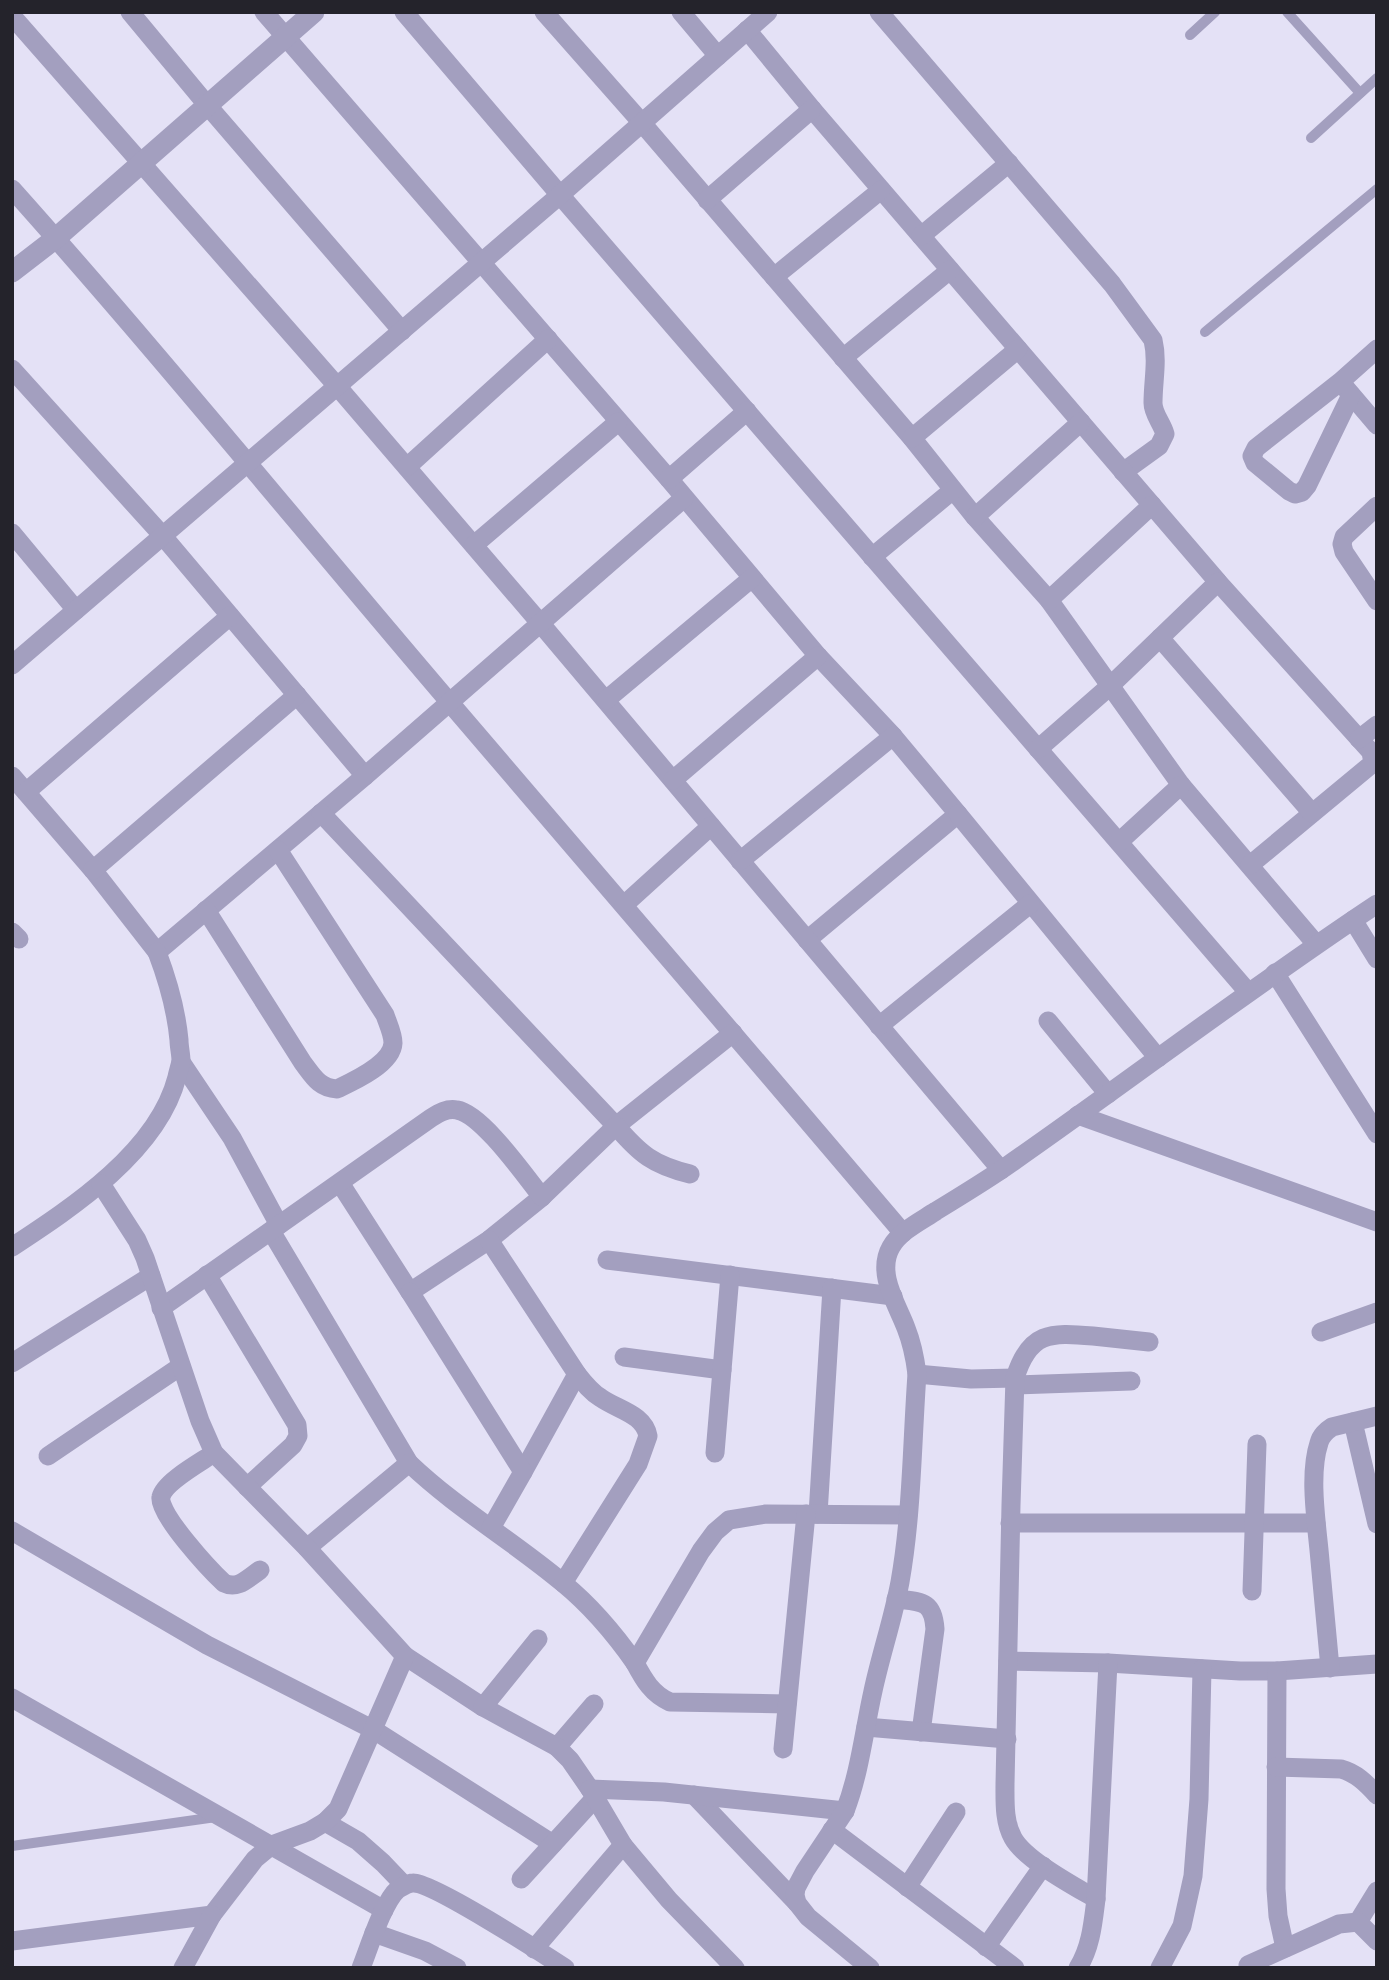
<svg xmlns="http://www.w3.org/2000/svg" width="1389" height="1980" font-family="Arial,sans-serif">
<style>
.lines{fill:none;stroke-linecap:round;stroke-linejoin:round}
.service{stroke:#a39fbf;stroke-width:10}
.minor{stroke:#a39fbf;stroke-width:19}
.tertiary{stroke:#a39fbf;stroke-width:21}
</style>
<rect width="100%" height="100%" fill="#e4e1f6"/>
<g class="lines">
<g class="service">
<path d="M 1287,12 L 1360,93"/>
<path d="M 1190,35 L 1215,12"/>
<path d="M 1311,138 L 1377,78"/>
<path d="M 1205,332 L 1377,189"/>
<path d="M 12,1846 L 216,1817"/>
</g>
<g class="minor">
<path d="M 130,12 L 208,106 L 402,331"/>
<path d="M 264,12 L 669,479 L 818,656 L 893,736 L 958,814 L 807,940"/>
<path d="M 404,12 L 560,195 L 1248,992"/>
<path d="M 544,12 L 642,123 L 912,438 L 975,517 L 1049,600 L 1181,785 L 1316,944"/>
<path d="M 681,12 L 718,56"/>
<path d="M 879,12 L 1112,284 L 1153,340 C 1158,361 1153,381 1153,403 C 1153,414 1162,423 1165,434 L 1159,446 L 1123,472"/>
<path d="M 12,16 L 337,386 L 541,624 L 1001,1170"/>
<path d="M 747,30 L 812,109 L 1218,582 L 1371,752 L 1373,763 L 1250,865"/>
<path d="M 12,189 C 162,357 304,532 451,704 C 601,880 753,1056 903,1233"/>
<path d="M 707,200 L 812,109"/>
<path d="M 921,236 L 1009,163"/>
<path d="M 774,277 L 881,190"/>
<path d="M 843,358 L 950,270"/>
<path d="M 12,369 L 162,535 L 365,776"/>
<path d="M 1343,385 L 1377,425"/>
<path d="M 1351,395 L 1307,486 L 1302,492 L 1295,494 L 1289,491 L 1255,463 L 1252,456 L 1256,448 L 1340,382 L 1377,349"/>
<path d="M 912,438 L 1018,349"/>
<path d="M 407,467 L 548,339"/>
<path d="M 669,479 L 747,411"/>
<path d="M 1377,506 L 1344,537 L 1342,544 L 1344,552 L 1377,601"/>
<path d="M 975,517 L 1081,422"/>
<path d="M 12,533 L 76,610"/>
<path d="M 474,545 L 618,422"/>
<path d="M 872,557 L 953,490"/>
<path d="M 1049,600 L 1152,505"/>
<path d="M 1160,638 L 1312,813"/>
<path d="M 12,665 L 560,195 L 768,12"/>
<path d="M 606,700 L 752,578"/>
<path d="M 1359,739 L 1377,725"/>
<path d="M 1038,749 L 1110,686 L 1218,582"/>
<path d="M 12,776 L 93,870 L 157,952 L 365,776 L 684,498"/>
<path d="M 673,780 L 818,656"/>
<path d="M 26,792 L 230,616"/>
<path d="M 321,813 L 616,1126 L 733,1033"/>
<path d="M 958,814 L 1158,1058"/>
<path d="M 1119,842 L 1181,785"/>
<path d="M 740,861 L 893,736"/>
<path d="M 93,870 L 297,695"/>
<path d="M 624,905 L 711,826"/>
<path d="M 206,910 L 303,1063 C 313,1076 319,1088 337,1089 C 354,1081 392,1064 393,1043 C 393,1034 388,1024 385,1015 L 278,850"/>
<path d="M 1353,920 L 1377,959"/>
<path d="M 12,932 L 19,939"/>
<path d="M 1275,973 L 1377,1134"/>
<path d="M 1048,1021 L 1108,1094"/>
<path d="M 879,1026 L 1030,904"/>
<path d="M 181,1062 L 232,1138 L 279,1225"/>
<path d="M 1078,1115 L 1377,1222"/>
<path d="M 340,1183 L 410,1292 L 489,1240 L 542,1197"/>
<path d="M 271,1231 L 409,1463 C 456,1508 513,1541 563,1583 C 591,1606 614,1633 635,1663"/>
<path d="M 489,1240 L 577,1374 L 523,1472"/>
<path d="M 12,1247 C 73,1207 158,1151 177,1077 C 178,1072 180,1066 181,1061 C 181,1054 179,1047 179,1040 C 176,1008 168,981 157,952"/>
<path d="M 607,1260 L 893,1296"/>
<path d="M 207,1275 L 297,1425 L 298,1436 L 293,1445 L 247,1487"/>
<path d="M 410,1292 L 523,1472 L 491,1528"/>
<path d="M 161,1308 L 431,1118 C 439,1113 447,1108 457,1110 C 482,1114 525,1176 542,1197 L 616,1126 C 640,1154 653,1165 690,1174"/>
<path d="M 1321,1332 L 1377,1312"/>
<path d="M 624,1357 L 722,1370"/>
<path d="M 12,1363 L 151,1276"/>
<path d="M 917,1374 L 971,1379 L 1015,1378"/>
<path d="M 1015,1385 L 1131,1381"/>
<path d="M 1353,1422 L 1377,1524"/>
<path d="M 214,1453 C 201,1462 164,1482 161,1497 C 157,1513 211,1571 224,1583 C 238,1590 248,1578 260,1570"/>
<path d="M 715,1453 L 730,1275"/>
<path d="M 48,1456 L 181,1366"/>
<path d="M 818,1514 L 832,1288"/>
<path d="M 1010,1523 L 1316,1523"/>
<path d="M 12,1531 L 207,1645 L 374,1730 L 553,1844"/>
<path d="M 307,1548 L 409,1463"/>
<path d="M 563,1583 L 638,1464 L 648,1436 C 644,1414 618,1410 601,1398 C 591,1392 584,1383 577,1374"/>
<path d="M 1252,1591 L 1257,1444"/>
<path d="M 896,1599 C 921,1602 933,1600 935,1629 L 921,1732"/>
<path d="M 405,1656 L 483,1707 L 557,1747 L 594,1704"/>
<path d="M 1008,1661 L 1108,1663 L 1240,1671 L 1277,1671 L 1377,1664"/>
<path d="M 1330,1668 C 1326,1629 1323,1589 1319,1550 C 1316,1519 1309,1473 1319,1443 C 1321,1435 1326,1431 1332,1427 L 1377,1416"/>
<path d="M 1277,1671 L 1276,1889 L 1278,1916 L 1285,1948"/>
<path d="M 12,1698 L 384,1910"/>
<path d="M 787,1704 L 670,1702 C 652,1694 644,1680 635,1663 L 701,1551 L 715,1532 L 729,1520 L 766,1514 L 908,1515"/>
<path d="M 483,1707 L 538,1639"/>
<path d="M 866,1727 L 1007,1739"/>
<path d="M 557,1747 L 570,1760 L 590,1789"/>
<path d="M 783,1749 L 806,1514"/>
<path d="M 1276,1767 L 1341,1769 C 1356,1773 1366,1783 1377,1795"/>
<path d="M 694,1795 L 797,1903"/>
<path d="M 325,1822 L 358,1841 L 383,1863 L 404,1885"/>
<path d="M 832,1830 L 1015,1968"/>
<path d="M 623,1845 L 669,1900 L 735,1968"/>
<path d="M 521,1879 L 595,1798"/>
<path d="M 907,1887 L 956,1812"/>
<path d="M 1096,1899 C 1074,1886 1025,1860 1013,1838 C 1004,1822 1005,1802 1005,1784 L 1011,1505 L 1015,1378 C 1029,1332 1050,1332 1093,1336 C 1111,1338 1130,1340 1149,1342"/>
<path d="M 1358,1922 L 1377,1891"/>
<path d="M 374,1933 L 425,1951 L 457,1968"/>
<path d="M 12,1941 L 212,1915 L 255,1859 L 272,1845 L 310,1831 L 325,1822 L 338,1809 L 405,1656 L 307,1548 L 214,1453 L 200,1421 L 145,1258 L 137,1240 L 101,1184"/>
<path d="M 986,1947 L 1043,1866"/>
<path d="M 534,1949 L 623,1845 L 590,1789 L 664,1792 L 845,1811"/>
<path d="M 1248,1965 L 1339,1924 L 1358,1922 L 1377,1941"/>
<path d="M 183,1968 L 212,1915"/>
<path d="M 361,1968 C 369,1948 383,1902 398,1889 C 402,1887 408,1883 413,1883 C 432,1882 542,1953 565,1968"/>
<path d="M 870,1968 L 808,1917 L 797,1903 L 795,1895 L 796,1888 L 805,1871 L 845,1811 C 860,1772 864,1731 873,1691 C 881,1654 893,1619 900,1582 C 912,1514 912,1443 917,1374 C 915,1358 912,1343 906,1328 C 897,1304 876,1273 891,1247 C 900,1231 921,1221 936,1211 C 959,1197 982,1183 1004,1168 C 1129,1081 1250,988 1377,904"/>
<path d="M 1078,1968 C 1091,1947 1093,1923 1096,1899 L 1108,1663"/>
<path d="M 1160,1968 L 1182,1926 L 1193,1876 L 1199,1799 L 1202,1669"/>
</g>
<path class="tertiary" d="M 12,272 L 56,238 L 314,12"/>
</g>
<rect width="1389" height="1980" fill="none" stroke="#24232b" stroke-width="28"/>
</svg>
